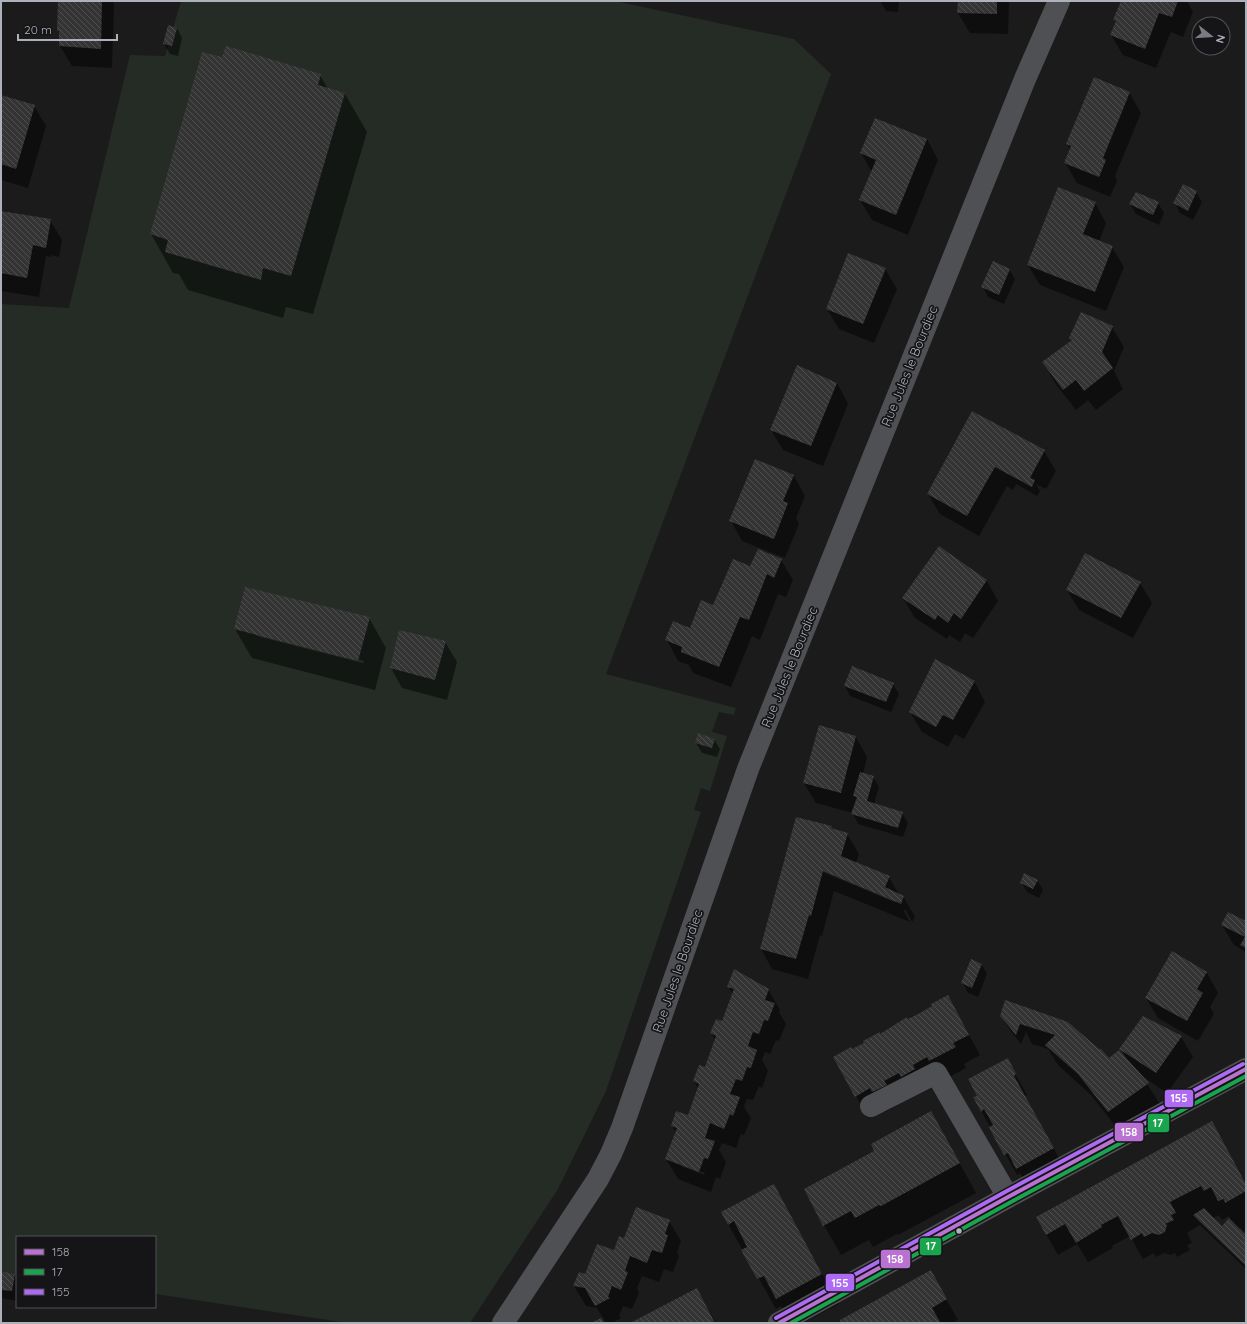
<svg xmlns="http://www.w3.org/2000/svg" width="1247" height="1324" font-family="Quicksand,sans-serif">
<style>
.pitch{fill:#252b25}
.shadow{fill:#0007;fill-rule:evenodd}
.building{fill:url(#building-back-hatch)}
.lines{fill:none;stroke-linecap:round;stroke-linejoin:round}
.street{stroke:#4f5053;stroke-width:22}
.bus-1-casing{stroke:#151517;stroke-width:7}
.bus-2-casing{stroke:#151517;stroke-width:7}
.bus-3-casing{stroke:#151517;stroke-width:7}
.bus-1{stroke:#b972d2;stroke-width:4}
.bus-2{stroke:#1aa44e;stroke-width:4}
.bus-3{stroke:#ad6af3;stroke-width:4}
.bus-dot{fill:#adb1ba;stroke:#151517;stroke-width:1.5}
.labels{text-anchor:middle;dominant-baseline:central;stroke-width:3.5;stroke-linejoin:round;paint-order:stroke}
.street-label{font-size:13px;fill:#adb1ba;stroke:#151517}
.line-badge{stroke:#151517;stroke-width:1.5}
.badge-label{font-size:11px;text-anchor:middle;font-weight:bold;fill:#fff}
</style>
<defs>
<pattern id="building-back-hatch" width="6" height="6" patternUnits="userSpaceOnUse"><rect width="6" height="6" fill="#343435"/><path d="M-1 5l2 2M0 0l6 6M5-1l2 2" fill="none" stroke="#4f4f50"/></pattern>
</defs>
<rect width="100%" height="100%" fill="#1b1b1b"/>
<path class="pitch" d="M 181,1 L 615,1 L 794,39 L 831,74 L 606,674 L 736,708 L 734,715 L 719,712 L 712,732 L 727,736 L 710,791 L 701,788 L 694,810 L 701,812 L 606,1091 L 558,1189 L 470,1323 L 348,1323 L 155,1294 L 155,1237 L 17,1237 L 17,1274 L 1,1271 L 1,304 L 69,308 L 130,55 L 165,56 Z"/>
<g class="shadow">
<path d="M 59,1 L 112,1 L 114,4 L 112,68 L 72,66 L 60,46 L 60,35 L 58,31 Z"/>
<path d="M 880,1 L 899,1 L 898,12 L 886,11 Z"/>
<path d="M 959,1 L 1009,1 L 1008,34 L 970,33 L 958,13 Z"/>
<path d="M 1122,1 L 1187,1 L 1193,12 L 1183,37 L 1171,32 L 1156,68 L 1123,55 L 1111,35 L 1116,23 L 1114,20 Z"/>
<path d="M 177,28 L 182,38 L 178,56 L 170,54 L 164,44 Z"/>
<path d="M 320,75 L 328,89 L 345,94 L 367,132 L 313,314 L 286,307 L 283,318 L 188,290 L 179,274 L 173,273 L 151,234 Z"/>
<path d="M 1129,92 L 1141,113 L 1115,176 L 1117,181 L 1110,197 L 1077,183 L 1065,162 L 1070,149 L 1067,144 Z"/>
<path d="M 1,96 L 34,106 L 46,126 L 28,188 L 1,180 Z"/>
<path d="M 927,139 L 938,160 L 908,235 L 872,220 L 860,200 L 872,172 L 861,153 Z"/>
<path d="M 1196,192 L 1202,202 L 1193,220 L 1180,213 L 1175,203 Z"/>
<path d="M 1095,203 L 1106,223 L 1099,242 L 1112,247 L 1124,267 L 1106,311 L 1040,285 L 1028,265 Z"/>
<path d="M 1158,203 L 1164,213 L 1159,225 L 1136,214 L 1130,204 Z"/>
<path d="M 1,212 L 50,220 L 62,240 L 59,257 L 51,255 L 51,257 L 46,256 L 39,297 L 1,291 Z"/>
<path d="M 885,269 L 897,289 L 874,343 L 839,329 L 827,309 Z"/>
<path d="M 1009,269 L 1015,279 L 1004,304 L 988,297 L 983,287 Z"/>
<path d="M 1112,327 L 1124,347 L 1114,371 L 1123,389 L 1096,410 L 1088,400 L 1076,410 L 1055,383 L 1043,362 L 1072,341 L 1071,338 Z"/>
<path d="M 837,383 L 848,404 L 823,466 L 783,450 L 771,430 Z"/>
<path d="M 973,412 L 1044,451 L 1056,471 L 1046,489 L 1036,484 L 1040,491 L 1037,496 L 1016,484 L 1013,490 L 1007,486 L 979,536 L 940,514 L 928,494 Z"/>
<path d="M 794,476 L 805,496 L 796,518 L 799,524 L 785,558 L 742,541 L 731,521 Z"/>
<path d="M 939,548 L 987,581 L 998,601 L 973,638 L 965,633 L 960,642 L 949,635 L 947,639 L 915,618 L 903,598 Z"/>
<path d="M 781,560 L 793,580 L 786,597 L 778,594 L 760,640 L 752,636 L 731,687 L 693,673 L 689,665 L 678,661 L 667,640 L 691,629 L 751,567 Z"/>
<path d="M 1140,583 L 1152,603 L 1133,638 L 1079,610 L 1067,590 Z"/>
<path d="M 369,618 L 386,648 L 375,690 L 252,658 L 235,629 ZM 257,634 L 364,661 L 363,663 L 257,636 Z"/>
<path d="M 445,642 L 457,662 L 447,700 L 402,688 L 391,668 Z"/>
<path d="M 974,681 L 985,702 L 964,739 L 955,734 L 948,747 L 922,732 L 910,712 Z"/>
<path d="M 893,684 L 899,694 L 891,712 L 850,696 L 845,686 Z"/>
<path d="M 856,737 L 867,757 L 863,774 L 873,777 L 879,787 L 874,804 L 902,813 L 908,823 L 903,837 L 858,824 L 853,813 L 816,803 L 804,783 Z"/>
<path d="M 714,739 L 720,749 L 717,757 L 702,753 L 696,743 Z"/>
<path d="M 831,827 L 832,829 L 847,834 L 859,854 L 856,863 L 889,877 L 899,895 L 903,896 L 915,917 L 912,922 L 906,910 L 903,910 L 910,922 L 834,891 L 822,936 L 820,935 L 808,979 L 772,969 L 761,949 ZM 819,868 L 894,900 L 894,902 L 818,870 Z"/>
<path d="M 1037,880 L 1043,890 L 1039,898 L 1027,892 L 1021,882 Z"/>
<path d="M 1246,922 L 1246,953 L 1244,951 L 1234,945 L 1222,925 Z"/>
<path d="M 1172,953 L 1207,973 L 1218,993 L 1210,1007 L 1214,1014 L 1198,1041 L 1158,1018 L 1146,998 Z"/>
<path d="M 982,965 L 987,974 L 978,997 L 968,993 L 963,983 Z"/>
<path d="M 728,987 L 768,989 L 780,1010 L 779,1012 L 786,1024 L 779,1041 L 776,1040 L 770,1054 L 765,1052 L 762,1060 L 768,1071 L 762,1088 L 759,1086 L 753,1100 L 747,1099 L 744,1107 L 751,1118 L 744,1135 L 741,1134 L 736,1148 L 722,1143 L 719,1150 L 726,1162 L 720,1179 L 716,1177 L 711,1192 L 678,1179 L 666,1159 L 676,1133 L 672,1126 L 688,1117 L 698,1089 L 694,1081 L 706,1068 L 716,1041 L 711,1033 L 723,1022 L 733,994 ZM 681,1164 L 705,1173 L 704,1175 L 681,1166 Z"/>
<path d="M 1005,1001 L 1109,1059 L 1126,1058 L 1121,1049 L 1181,1037 L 1193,1057 L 1167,1093 L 1142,1076 L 1160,1104 L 1120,1132 L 1091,1095 L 1058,1065 L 1048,1049 L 1032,1044 L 1026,1032 L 1021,1044 L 1007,1026 L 1001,1016 Z"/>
<path d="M 959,1017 L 980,1055 L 964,1064 L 966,1068 L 942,1081 L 895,1101 L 897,1105 L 885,1112 L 882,1108 L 867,1116 L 856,1096 L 852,1051 L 908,1020 Z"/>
<path d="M 1007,1059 L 1027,1095 L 1025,1096 L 1065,1169 L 1029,1188 L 1020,1173 L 1017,1175 L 974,1098 L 978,1096 Z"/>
<path d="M 1212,1122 L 1246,1183 L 1246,1230 L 1243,1232 L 1241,1228 L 1239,1229 L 1246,1237 L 1246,1269 L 1200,1225 L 1187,1233 L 1192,1243 L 1187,1245 L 1190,1250 L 1177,1257 L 1175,1253 L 1171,1255 L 1164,1253 L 1156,1257 L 1154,1253 L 1143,1259 L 1130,1236 L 1112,1246 L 1113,1248 L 1088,1262 L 1077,1244 L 1058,1255 L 1037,1218 ZM 1219,1215 L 1222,1220 L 1229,1216 L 1230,1219 L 1222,1227 L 1213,1218 Z"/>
<path d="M 948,1142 L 976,1193 L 898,1235 L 897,1234 L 873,1247 L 869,1240 L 841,1255 L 824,1225 Z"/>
<path d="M 773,1185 L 839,1304 L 803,1323 L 791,1323 L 781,1306 L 776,1309 L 728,1224 Z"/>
<path d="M 669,1221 L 681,1241 L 677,1252 L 679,1256 L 673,1272 L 664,1269 L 659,1282 L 642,1276 L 637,1288 L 639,1293 L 632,1309 L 623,1306 L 619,1316 L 621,1318 L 612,1323 L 606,1323 L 597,1308 L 586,1306 L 574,1286 L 614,1251 L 625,1239 Z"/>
<path d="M 930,1271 L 958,1320 L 952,1323 L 843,1323 Z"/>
<path d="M 1,1272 L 15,1275 L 17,1279 L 17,1301 L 1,1298 Z"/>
<path d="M 697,1289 L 716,1323 L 632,1323 Z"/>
</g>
<g class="building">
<path d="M 58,1 L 102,1 L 101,49 L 59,46 L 59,31 L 57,31 Z"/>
<path d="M 958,1 L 997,1 L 997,14 L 957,13 Z"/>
<path d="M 1121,1 L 1178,1 L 1172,17 L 1159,13 L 1145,49 L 1110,35 L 1116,21 L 1113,20 Z"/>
<path d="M 168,25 L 177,28 L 172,46 L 163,44 Z"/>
<path d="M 226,46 L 321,74 L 318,85 L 345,93 L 291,276 L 263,268 L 261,280 L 165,252 L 168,240 L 150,234 L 202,52 L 222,57 Z"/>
<path d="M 1094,77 L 1130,92 L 1103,158 L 1106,160 L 1099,177 L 1064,163 L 1071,146 L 1066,144 Z"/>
<path d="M 1,95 L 35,105 L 16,169 L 1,164 Z"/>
<path d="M 875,118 L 927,139 L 896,215 L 859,200 L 876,160 L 860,153 Z"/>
<path d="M 1183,184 L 1197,191 L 1188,211 L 1173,203 Z"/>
<path d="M 1058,187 L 1096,202 L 1083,234 L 1113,246 L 1095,292 L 1027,265 Z"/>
<path d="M 1136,192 L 1159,202 L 1153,215 L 1129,204 Z"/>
<path d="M 1,211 L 51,219 L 46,248 L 33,245 L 27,278 L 1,273 Z"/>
<path d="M 848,253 L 886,268 L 863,324 L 826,309 Z"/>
<path d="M 993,261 L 1010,269 L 999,295 L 981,287 Z"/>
<path d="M 1081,312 L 1113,326 L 1102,352 L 1113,368 L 1084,391 L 1076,380 L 1063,390 L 1042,362 L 1072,340 L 1069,338 Z"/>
<path d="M 797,365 L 837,383 L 811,446 L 770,430 Z"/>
<path d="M 972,411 L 1045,450 L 1030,478 L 1035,480 L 1032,487 L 995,467 L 967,516 L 927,494 Z"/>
<path d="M 755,459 L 794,475 L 783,501 L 788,503 L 774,539 L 729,521 Z"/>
<path d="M 939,546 L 987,580 L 961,619 L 954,613 L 948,623 L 938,615 L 935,620 L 902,598 Z"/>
<path d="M 758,549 L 782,559 L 774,578 L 767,574 L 749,620 L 740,617 L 719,667 L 681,652 L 682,647 L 665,640 L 673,621 L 690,628 L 701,600 L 713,605 L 733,559 L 750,566 Z"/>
<path d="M 1085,553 L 1141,582 L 1121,618 L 1066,590 Z"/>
<path d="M 245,587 L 370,617 L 358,661 L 234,629 Z"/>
<path d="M 399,630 L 446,641 L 435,680 L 390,668 Z"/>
<path d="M 935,659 L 975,681 L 953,720 L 943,715 L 936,727 L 909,712 Z"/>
<path d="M 852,666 L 894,683 L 886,702 L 844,686 Z"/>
<path d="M 819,725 L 856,736 L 841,793 L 803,783 Z"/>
<path d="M 698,733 L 715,739 L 712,748 L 695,743 Z"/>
<path d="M 860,772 L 874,776 L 867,801 L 903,812 L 898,828 L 851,814 L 857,797 L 853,796 Z"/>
<path d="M 796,817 L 832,826 L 831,828 L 848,833 L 841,856 L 890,876 L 885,887 L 904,896 L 901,904 L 823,871 L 811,916 L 809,915 L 796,959 L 760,949 Z"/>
<path d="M 1024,873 L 1038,880 L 1033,889 L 1020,883 Z"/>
<path d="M 1228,912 L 1246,921 L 1246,948 L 1240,945 L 1245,937 L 1221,925 Z"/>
<path d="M 1172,951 L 1207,972 L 1197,989 L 1203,993 L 1187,1021 L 1145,998 Z"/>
<path d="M 971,959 L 982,964 L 972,988 L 961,983 Z"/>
<path d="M 734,969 L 769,989 L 765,1000 L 775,1003 L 768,1021 L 764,1020 L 759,1034 L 753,1032 L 748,1046 L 757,1050 L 751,1068 L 747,1067 L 742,1081 L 736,1079 L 730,1094 L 740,1097 L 733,1116 L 730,1114 L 724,1129 L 710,1123 L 705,1138 L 715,1141 L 708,1159 L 704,1158 L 699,1172 L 665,1159 L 677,1128 L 671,1126 L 676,1111 L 688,1115 L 699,1084 L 693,1081 L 699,1065 L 705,1067 L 716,1036 L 710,1033 L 716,1019 L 722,1021 L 734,989 L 727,987 Z"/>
<path d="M 948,995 L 969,1035 L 953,1043 L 956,1047 L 929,1061 L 927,1057 L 913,1065 L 915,1069 L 901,1077 L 899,1073 L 884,1081 L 887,1085 L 872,1092 L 870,1088 L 855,1097 L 833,1057 L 851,1047 L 852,1049 L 864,1043 L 863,1041 L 880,1032 L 880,1034 L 907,1017 L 908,1019 L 920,1013 L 932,1006 L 931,1004 Z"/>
<path d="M 1005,1000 L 1068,1022 L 1099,1049 L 1101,1049 L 1109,1058 L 1119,1050 L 1149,1083 L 1108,1112 L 1078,1074 L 1045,1045 L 1055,1035 L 1020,1024 L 1016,1035 L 1000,1016 Z"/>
<path d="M 1143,1016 L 1182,1036 L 1156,1073 L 1119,1049 Z"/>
<path d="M 1008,1058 L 1016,1074 L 1014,1076 L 1054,1148 L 1016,1169 L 1008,1153 L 1004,1155 L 996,1141 L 989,1127 L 993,1125 L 984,1109 L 981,1112 L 973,1097 L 977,1096 L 968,1079 Z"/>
<path d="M 931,1111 L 960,1163 L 881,1206 L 879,1205 L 855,1218 L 851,1211 L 823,1226 L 804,1189 L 874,1151 L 871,1144 Z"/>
<path d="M 1212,1121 L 1246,1184 L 1246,1191 L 1225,1203 L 1224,1199 L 1218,1201 L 1211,1187 L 1204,1191 L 1201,1186 L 1170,1202 L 1176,1213 L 1171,1215 L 1174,1220 L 1165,1224 L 1167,1225 L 1165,1232 L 1159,1235 L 1152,1233 L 1144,1237 L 1142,1233 L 1131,1240 L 1118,1216 L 1101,1225 L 1102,1227 L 1076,1243 L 1065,1224 L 1046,1235 L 1036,1217 Z"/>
<path d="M 774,1184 L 822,1274 L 776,1299 L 764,1276 L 757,1279 L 741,1250 L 747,1247 L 734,1221 L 728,1225 L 721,1212 Z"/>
<path d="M 636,1207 L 670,1220 L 665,1234 L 668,1235 L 662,1253 L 652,1250 L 647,1263 L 630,1256 L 625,1271 L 628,1272 L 621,1290 L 612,1286 L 608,1297 L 610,1298 L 595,1306 L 585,1288 L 573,1286 L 579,1272 L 585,1274 L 597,1244 L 614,1250 L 619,1236 L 624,1238 Z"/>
<path d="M 1204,1208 L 1222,1226 L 1229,1218 L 1246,1235 L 1246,1266 L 1193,1215 Z"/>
<path d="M 931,1270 L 947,1299 L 932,1308 L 940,1322 L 937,1323 L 841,1323 L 840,1320 Z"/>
<path d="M 1,1271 L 15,1274 L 12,1291 L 1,1290 Z"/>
<path d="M 697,1288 L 715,1323 L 630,1323 Z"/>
<path d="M 601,1318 L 604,1323 L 591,1323 Z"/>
</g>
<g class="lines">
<g class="street">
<path d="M 871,1106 L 936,1073 L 1008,1197"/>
<path d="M 503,1323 L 598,1179 L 611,1154 L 622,1128 L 748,769 L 1025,79 L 1059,1"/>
<path d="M 779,1323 L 1008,1197 L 1246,1069"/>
</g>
<g class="bus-1-casing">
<path id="bus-1" d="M 779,1323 L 1008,1197 L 1246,1069"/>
</g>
<g class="bus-2-casing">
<path id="bus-2" d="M 791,1323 L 1011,1202 L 1246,1076"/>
</g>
<g class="bus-3-casing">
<path id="bus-3" d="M 776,1318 L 1005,1192 L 1243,1064"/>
</g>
<use href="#bus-1" class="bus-1"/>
<use href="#bus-2" class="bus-2"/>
<use href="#bus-3" class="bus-3"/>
</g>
<circle class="bus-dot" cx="959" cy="1231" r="3.5"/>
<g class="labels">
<g class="street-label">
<text transform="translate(909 366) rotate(-68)">Rue Jules le Bourdiec</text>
<text transform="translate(789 667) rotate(-68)">Rue Jules le Bourdiec</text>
<text transform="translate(677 971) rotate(-71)">Rue Jules le Bourdiec</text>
</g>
</g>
<g class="line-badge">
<rect x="1164" y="1089" width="30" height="19" rx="4" fill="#ad6af3"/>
<rect x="1147" y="1113" width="23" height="20" rx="4" fill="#1aa44e"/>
<rect x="1114" y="1122" width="30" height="20" rx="4" fill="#b972d2"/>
<rect x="919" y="1237" width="23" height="19" rx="4" fill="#1aa44e"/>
<rect x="880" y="1249" width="31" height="20" rx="4" fill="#b972d2"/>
<rect x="825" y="1273" width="30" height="19" rx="4" fill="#ad6af3"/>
</g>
<g class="badge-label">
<text x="1179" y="1102">155</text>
<text x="1158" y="1127">17</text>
<text x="1129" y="1136">158</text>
<text x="931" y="1250">17</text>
<text x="895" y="1263">158</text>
<text x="840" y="1287">155</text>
</g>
<rect width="1247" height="1324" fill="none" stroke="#adb1ba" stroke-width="4"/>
<rect x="16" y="1236" width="140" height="72" fill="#151517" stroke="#525358"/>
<rect x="24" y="1249" width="20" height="6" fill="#b972d2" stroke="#525358"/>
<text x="52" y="1256" font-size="12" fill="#adb1ba">158</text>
<rect x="24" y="1269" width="20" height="6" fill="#1aa44e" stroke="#525358"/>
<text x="52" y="1276" font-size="12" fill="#adb1ba">17</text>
<rect x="24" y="1289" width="20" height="6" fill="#ad6af3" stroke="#525358"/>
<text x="52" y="1296" font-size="12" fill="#adb1ba">155</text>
<g transform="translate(1211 36) rotate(107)"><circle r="19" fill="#151517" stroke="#525358"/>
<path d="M0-3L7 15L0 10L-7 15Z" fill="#7a7c82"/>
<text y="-6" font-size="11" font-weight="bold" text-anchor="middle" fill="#adb1ba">N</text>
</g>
<path d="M18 34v6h99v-6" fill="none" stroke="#adb1ba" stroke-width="2"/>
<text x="24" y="34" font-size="12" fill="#adb1ba" stroke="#151517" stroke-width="3" paint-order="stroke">20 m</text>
</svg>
